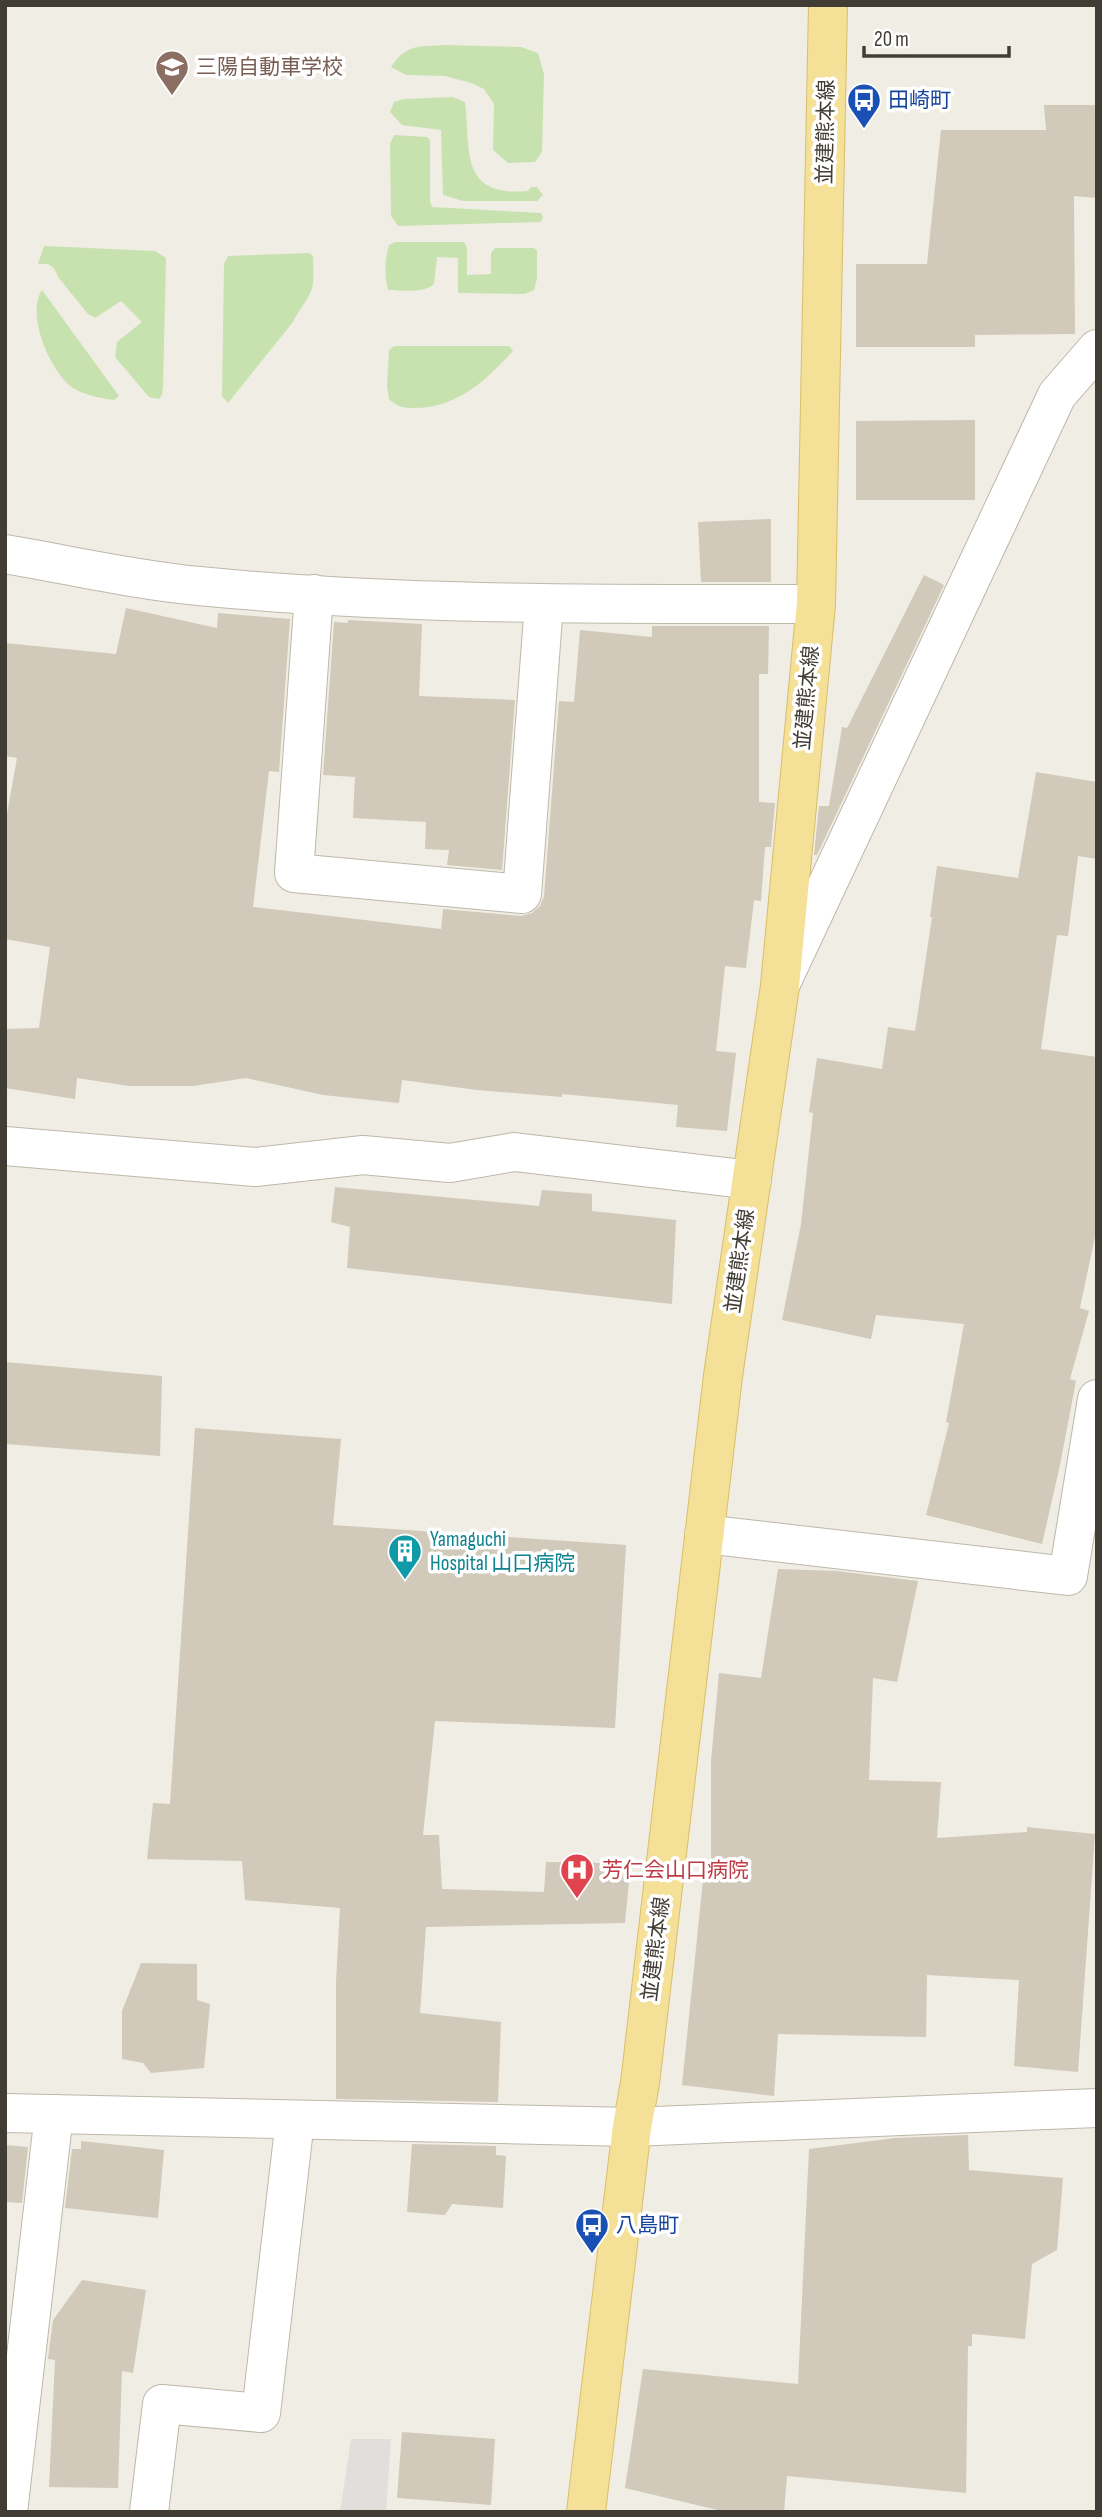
<svg xmlns="http://www.w3.org/2000/svg" width="1102" height="2517" font-family="'Sofia Sans Condensed','Noto Sans JP',sans-serif">
<style>
.green{fill:#c8e2af}
.parking{fill:#e1dfdc}
.building{fill:#d1c9ba}
.lines{fill:none;stroke-linecap:round;stroke-linejoin:round}
.minor-casing{stroke:#beb8aa;stroke-width:40}
.major-casing{stroke:#d8be6a;stroke-width:40}
.minor{stroke:#fff;stroke-width:38}
.major{stroke:#f5e098;stroke-width:38}
.labels{text-anchor:middle;dominant-baseline:central;stroke-width:7;stroke-linejoin:round;paint-order:stroke}
.education-label{font-size:21px;fill:#785e54;stroke:#fff;text-anchor:start}
.transit-label{font-size:21px;fill:#164399;stroke:#fff;text-anchor:start}
.street-label{font-size:21px;fill:#423d34;stroke:#fff}
.culture-label{font-size:21px;fill:#0d838f;stroke:#fff;text-anchor:start}
.health-label{font-size:21px;fill:#be3a42;stroke:#fff;text-anchor:start}
</style>
<rect width="100%" height="100%" fill="#f0ede4"/>
<g class="green">
<path d="M 446,45 L 521,47 L 538,53 L 544,74 L 542,152 L 535,162 L 508,163 L 493,150 L 494,104 L 484,89 L 471,83 L 445,76 L 406,75 L 391,67 C 407,43 419,47 446,45 Z"/>
<path d="M 453,97 L 465,102 C 471,151 459,197 528,191 L 531,187 L 537,187 L 543,195 L 537,201 L 463,201 L 443,195 L 441,130 L 402,125 L 390,112 L 394,102 L 404,99 Z"/>
<path d="M 394,135 L 427,137 L 430,141 L 430,201 L 432,207 L 541,213 L 543,218 L 540,222 L 398,226 L 391,216 L 390,144 Z"/>
<path d="M 396,242 L 464,242 L 467,248 L 467,275 L 491,274 L 491,253 L 495,248 L 534,248 L 537,251 L 537,279 L 534,290 L 524,294 L 458,293 L 458,258 L 437,257 L 434,284 C 422,294 403,290 388,290 C 384,276 385,259 389,245 Z"/>
<path d="M 44,246 L 155,251 L 166,258 L 163,386 L 162,395 L 159,399 L 149,397 L 115,357 L 117,342 L 142,322 L 121,301 L 95,318 L 88,314 L 58,277 L 54,268 L 48,264 L 38,264 Z"/>
<path d="M 309,253 L 313,256 C 313,268 315,280 311,291 C 307,301 298,311 293,322 L 228,403 L 222,396 L 224,264 L 228,256 Z"/>
<path d="M 42,290 L 119,396 L 114,400 C 100,398 78,394 68,384 C 49,366 26,314 42,290 Z"/>
<path d="M 394,346 L 509,346 L 513,351 C 485,381 457,408 414,408 C 403,408 397,407 389,399 L 387,386 L 389,350 Z"/>
</g>
<path class="parking" d="M 351,2439 L 391,2439 L 386,2512 L 340,2512 Z"/>
<g class="building">
<path d="M 1044,105 L 1097,105 L 1097,198 L 1074,196 L 1075,334 L 975,335 L 975,347 L 856,347 L 856,264 L 927,264 L 941,130 L 1046,130 Z"/>
<path d="M 975,420 L 975,500 L 856,500 L 856,421 Z"/>
<path d="M 771,519 L 771,582 L 701,582 L 698,522 Z"/>
<path d="M 924,575 L 944,585 L 817,855 L 814,855 L 819,806 L 829,806 L 842,727 L 847,728 Z"/>
<path d="M 126,608 L 217,628 L 218,613 L 290,619 L 279,772 L 269,771 L 253,907 L 441,929 L 443,909 L 521,916 L 532,913 L 540,906 L 544,896 L 559,701 L 574,702 L 580,630 L 652,637 L 652,626 L 769,626 L 768,674 L 759,674 L 759,802 L 775,803 L 771,847 L 765,847 L 761,901 L 754,900 L 746,968 L 725,966 L 716,1051 L 736,1053 L 727,1131 L 676,1127 L 678,1105 L 562,1094 L 562,1097 L 477,1090 L 402,1080 L 399,1103 L 323,1095 L 246,1078 L 193,1086 L 129,1086 L 77,1078 L 75,1099 L 5,1088 L 5,1029 L 39,1028 L 50,947 L 5,939 L 5,825 L 17,758 L 5,756 L 5,643 L 116,654 Z"/>
<path d="M 348,620 L 422,624 L 419,696 L 515,700 L 502,870 L 447,865 L 449,850 L 425,849 L 426,822 L 353,818 L 355,777 L 323,775 L 334,622 L 348,623 Z"/>
<path d="M 1036,772 L 1097,782 L 1097,859 L 1078,856 L 1068,936 L 1057,935 L 1041,1049 L 1097,1057 L 1097,1227 L 1080,1308 L 1089,1311 L 1070,1379 L 1076,1381 L 1060,1465 L 1042,1544 L 926,1515 L 949,1423 L 946,1422 L 964,1324 L 876,1315 L 871,1339 L 782,1320 L 801,1224 L 813,1113 L 809,1112 L 817,1058 L 882,1069 L 888,1027 L 915,1031 L 932,917 L 930,917 L 937,866 L 1018,878 Z"/>
<path d="M 335,1187 L 539,1206 L 542,1190 L 592,1194 L 592,1211 L 676,1220 L 672,1304 L 347,1268 L 350,1227 L 331,1222 Z"/>
<path d="M 5,1362 L 162,1376 L 160,1456 L 5,1444 Z"/>
<path d="M 195,1428 L 341,1439 L 333,1525 L 626,1545 L 615,1728 L 435,1721 L 423,1835 L 439,1835 L 442,1889 L 544,1892 L 546,1862 L 605,1863 L 605,1872 L 630,1871 L 625,1923 L 426,1927 L 420,2013 L 501,2022 L 498,2102 L 336,2099 L 336,1982 L 340,1908 L 245,1900 L 242,1861 L 147,1859 L 153,1803 L 170,1804 Z"/>
<path d="M 778,1569 L 837,1571 L 918,1581 L 897,1682 L 873,1678 L 869,1780 L 941,1782 L 937,1838 L 1027,1832 L 1027,1827 L 1095,1834 L 1078,2072 L 1014,2066 L 1019,1980 L 927,1975 L 926,2037 L 778,2034 L 774,2096 L 682,2085 L 704,1870 L 711,1870 L 711,1761 L 719,1673 L 761,1678 Z"/>
<path d="M 141,1963 L 197,1964 L 197,2000 L 210,2004 L 204,2068 L 151,2073 L 143,2063 L 122,2059 L 122,2011 Z"/>
<path d="M 968,2135 L 969,2170 L 1063,2178 L 1057,2250 L 1032,2264 L 1025,2339 L 972,2334 L 972,2346 L 968,2346 L 966,2493 L 787,2476 L 784,2512 L 726,2512 L 625,2488 L 643,2369 L 798,2384 L 809,2149 L 895,2138 Z"/>
<path d="M 81,2141 L 164,2150 L 158,2218 L 65,2208 L 72,2149 L 81,2149 Z"/>
<path d="M 412,2144 L 496,2146 L 496,2155 L 506,2156 L 503,2208 L 452,2204 L 445,2215 L 407,2212 Z"/>
<path d="M 5,2145 L 28,2147 L 22,2203 L 5,2202 Z"/>
<path d="M 82,2280 L 146,2290 L 133,2373 L 122,2371 L 118,2488 L 49,2487 L 55,2360 L 48,2359 L 53,2320 Z"/>
<path d="M 402,2432 L 495,2439 L 491,2505 L 397,2498 Z"/>
</g>
<g class="lines">
<g class="minor-casing">
<g id="minor">
<path d="M 5,554 C 70,565 135,580 199,586 C 404,606 610,604 816,604"/>
<path d="M 314,594 L 294,873 L 522,894 L 544,604"/>
<path d="M 782,981 L 1057,395 L 1097,349"/>
<path d="M 5,1146 L 255,1167 L 363,1155 L 450,1163 L 514,1152 L 752,1180"/>
<path d="M 704,1534 L 1068,1576 L 1097,1399"/>
<path d="M 5,2113 L 632,2127 L 1097,2108"/>
<path d="M 8,2512 L 54,2114"/>
<path d="M 149,2512 L 162,2404 L 261,2413 L 295,2120"/>
</g>
</g>
<g class="major-casing">
<path id="major" d="M 586,2512 L 632,2127 L 640,2083 L 723,1376 L 780,986 L 816,604 L 828,5"/>
</g>
<use href="#minor" class="minor"/>
<use href="#major" class="major"/>
</g>
<defs>
<g id="school-pin" transform="scale(1.75)"><path d="M0 17L-7.5 6A9.5 9.5 0 1 1 7.5 6Z" fill="#8d6e63" stroke="#fff"/><path d="M0-5L7-2L0 1L-7-2ZM-4 1L0 2.5L4 1V4Q0 6-4 4Z" fill="#fff"/></g>
<g id="bus-pin" transform="scale(1.75)"><path d="M0 17L-7.5 6A9.5 9.5 0 1 1 7.5 6Z" fill="#1a4fb4" stroke="#fff"/><path d="M-5-6H5V4H4V6H2V4H-2V6H-4V4H-5ZM-3.5-4V0h7V-4ZM-3.5 1.2v1.5H-2V1.2ZM2 1.2v1.5H3.5V1.2Z" fill="#fff"/></g>
<g id="building-pin" transform="scale(1.75)"><path d="M0 17L-7.5 6A9.5 9.5 0 1 1 7.5 6Z" fill="#0f9aa8" stroke="#fff"/><path d="M-4-6H4V6H1V3H-1V6H-4ZM-2.5-4.3h1.7v1.8h-1.7ZM.8-4.3h1.7v1.8H.8ZM-2.5-1h1.7V.8h-1.7ZM.8-1h1.7V.8H.8Z" fill="#fff"/></g>
<g id="hospital-pin" transform="scale(1.75)"><path d="M0 17L-7.5 6A9.5 9.5 0 1 1 7.5 6Z" fill="#e0444e" stroke="#fff"/><path d="M-5-5h3v3.5h4V-5h3V5h-3V1.5h-4V5h-3Z" fill="#fff"/></g>
</defs>
<g fill-rule="evenodd">
<use href="#school-pin" x="172" y="67"/>
<use href="#bus-pin" x="864" y="100"/>
<use href="#building-pin" x="405" y="1551"/>
<use href="#hospital-pin" x="577" y="1870"/>
<use href="#bus-pin" x="592" y="2225"/>
</g>
<g class="labels">
<g class="education-label">
<text x="196" y="67">三陽自動車学校</text>
</g>
<g class="transit-label">
<text x="888" y="100">田崎町</text>
<text x="616" y="2225">八島町</text>
</g>
<g class="street-label">
<text transform="translate(826 132) rotate(-89)">並建熊本線</text>
<text transform="translate(807 698) rotate(-85)">並建熊本線</text>
<text transform="translate(740 1261) rotate(-82)">並建熊本線</text>
<text transform="translate(656 1949) rotate(-83)">並建熊本線</text>
</g>
<g class="culture-label">
<text x="430" y="1539">Yamaguchi<tspan x="430" dy="24">Hospital 山口病院</tspan></text>
</g>
<g class="health-label">
<text x="602" y="1870">芳仁会山口病院</text>
</g>
</g>
<rect width="1102" height="2517" fill="none" stroke="#423d34" stroke-width="14"/>
<path d="M864 46v10h145v-10" fill="none" stroke="#423d34" stroke-width="3.5"/>
<text x="874" y="46" font-size="21" fill="#423d34" stroke="#ffffff" stroke-width="5" paint-order="stroke">20 m</text>
</svg>
